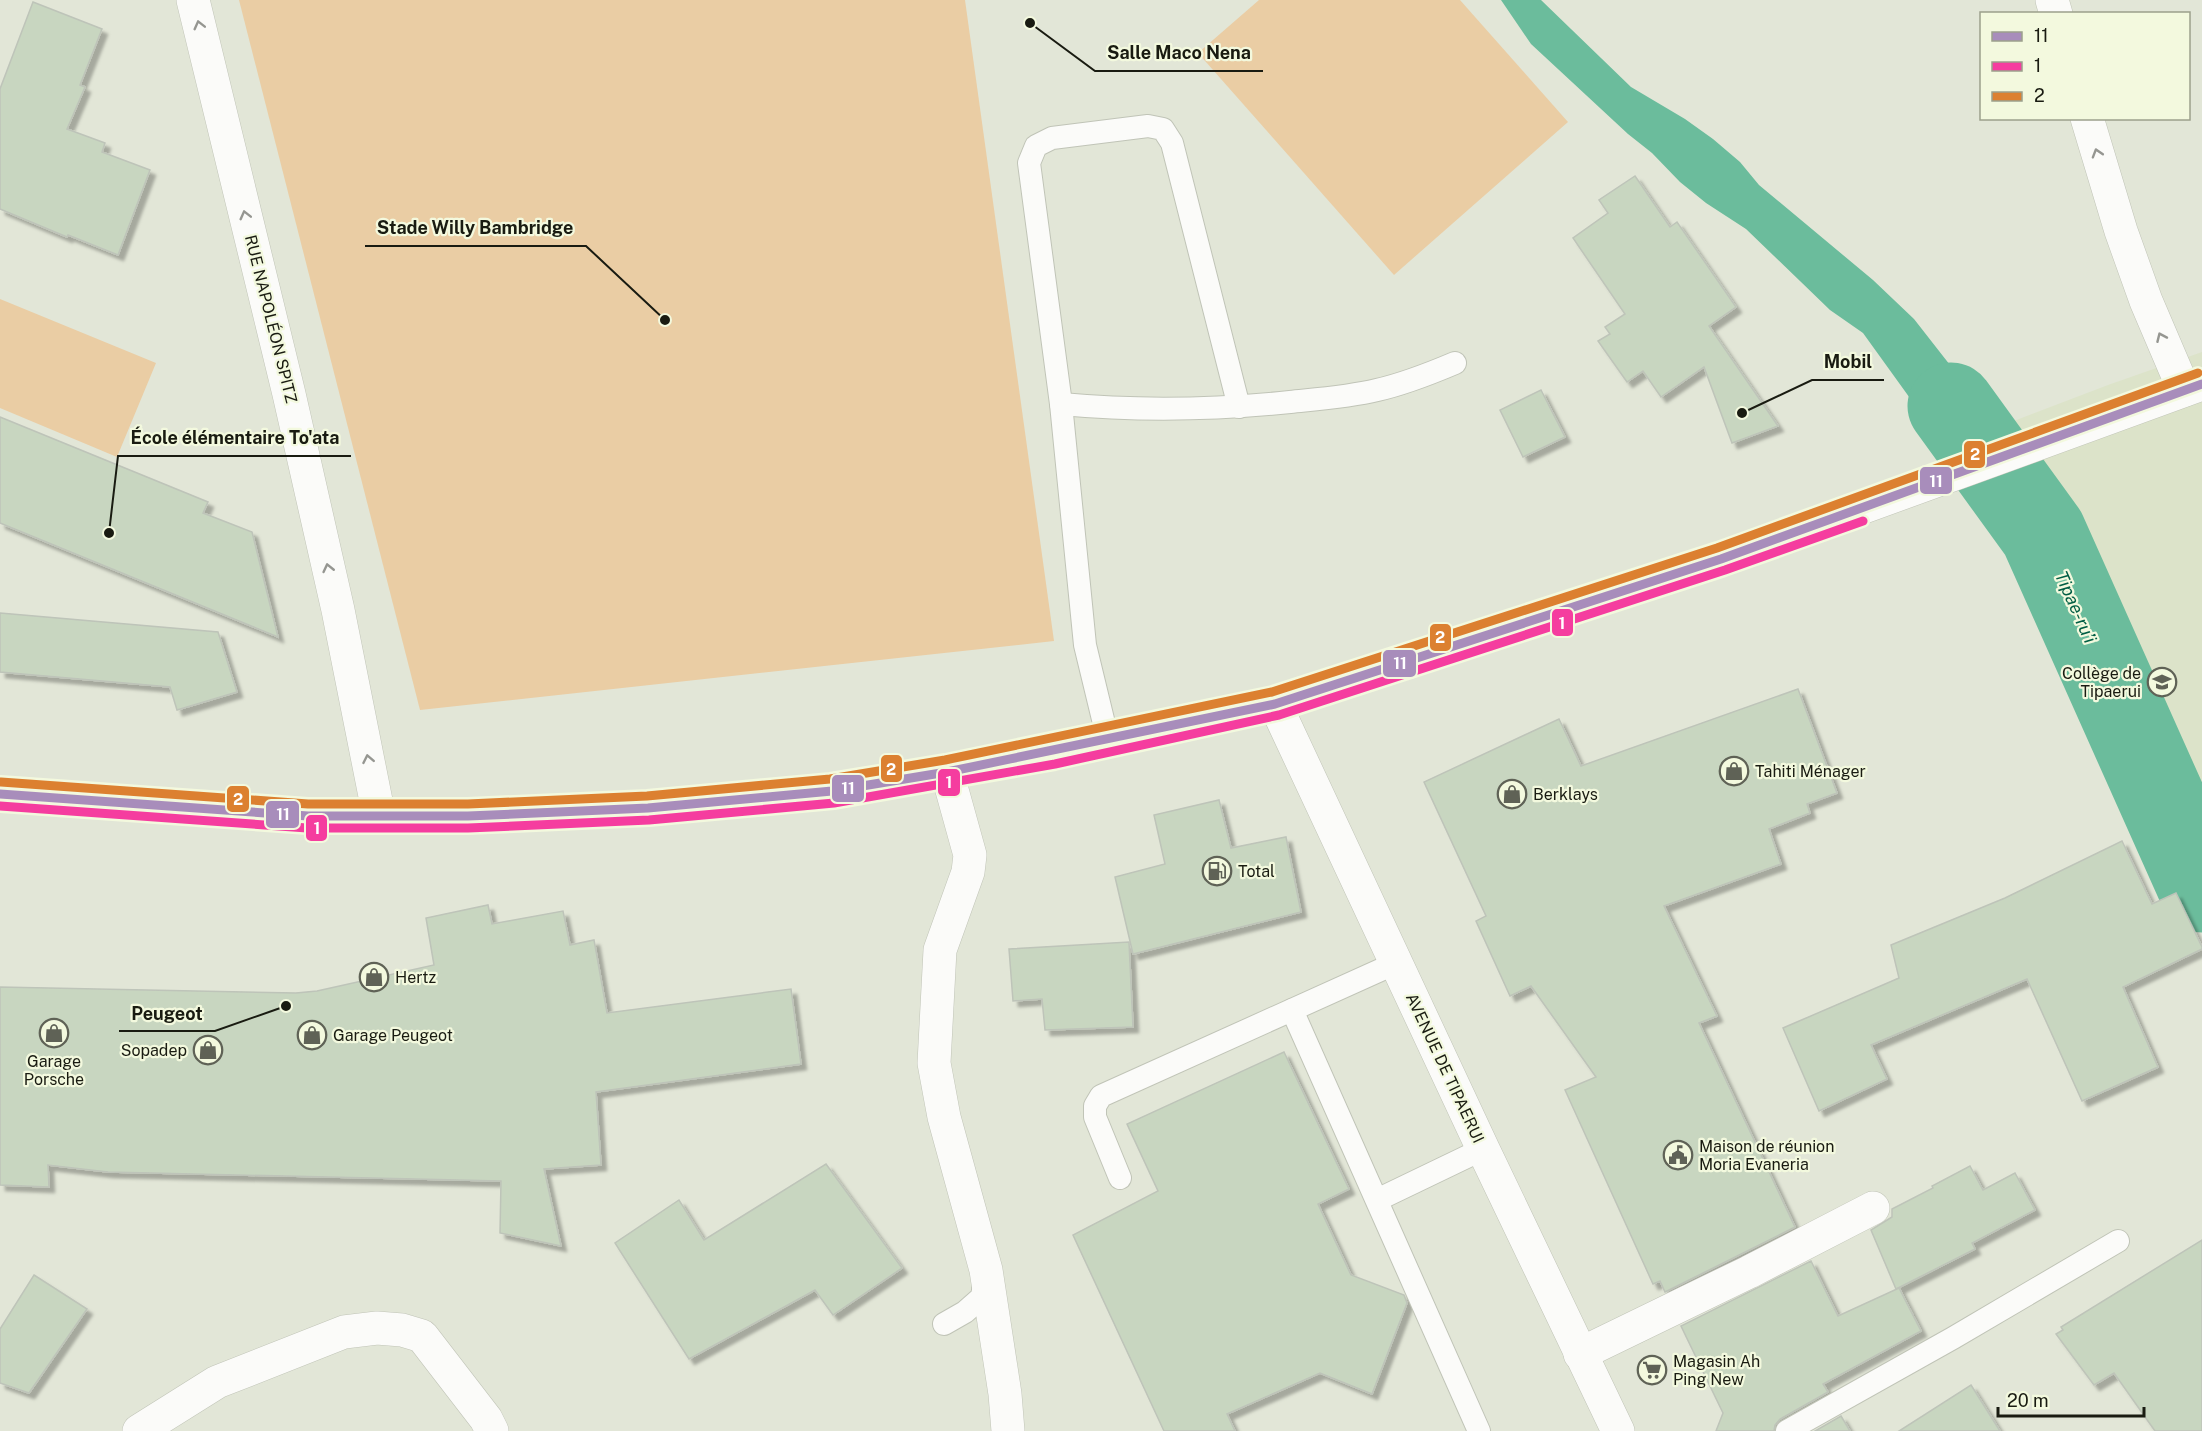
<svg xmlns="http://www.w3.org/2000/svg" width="2202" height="1431" font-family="'Public Sans',sans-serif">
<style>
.built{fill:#dce3c9}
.green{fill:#eacda4}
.water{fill:#6bbc9c}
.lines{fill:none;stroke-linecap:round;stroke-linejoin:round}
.river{stroke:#6bbc9c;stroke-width:87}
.building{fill:#c8d6c0;stroke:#bec4b9;stroke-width:1.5;filter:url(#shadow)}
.lane-casing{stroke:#c0c4b7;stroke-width:24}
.street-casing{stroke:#c0c4b7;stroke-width:34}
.secondary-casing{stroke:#c0c4b7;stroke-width:34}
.primary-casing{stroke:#c0c4b7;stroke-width:34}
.lane{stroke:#fbfbf9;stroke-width:22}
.street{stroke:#fbfbf9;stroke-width:33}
.secondary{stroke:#fbfbf9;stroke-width:33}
.primary{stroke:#fbfbf9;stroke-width:33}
.bus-1-casing{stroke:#f3f9de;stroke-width:14}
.bus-2-casing{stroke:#f3f9de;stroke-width:14}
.bus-3-casing{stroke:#f3f9de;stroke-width:14}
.bus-1{stroke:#a88dbb;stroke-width:9}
.bus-2{stroke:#f53d9f;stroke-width:9}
.bus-3{stroke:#dc8030;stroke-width:9}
.oneway{stroke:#959691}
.labels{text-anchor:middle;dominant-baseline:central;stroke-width:4.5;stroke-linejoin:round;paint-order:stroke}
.street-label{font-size:16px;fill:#191b11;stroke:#f3f9de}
.poi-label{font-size:16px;fill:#191b11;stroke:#f3f9de;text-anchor:start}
.water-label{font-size:18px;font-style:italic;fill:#015e44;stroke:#f3f9de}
.leader{fill:none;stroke:#191b11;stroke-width:2}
.callout-dot{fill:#191b11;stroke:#f3f9de;stroke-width:2}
.callout-label{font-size:18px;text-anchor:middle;font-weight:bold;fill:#191b11;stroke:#f3f9de;stroke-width:4.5;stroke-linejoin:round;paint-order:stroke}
.line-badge{stroke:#f3f9de;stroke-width:2}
.badge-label{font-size:16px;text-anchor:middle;font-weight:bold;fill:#fff}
</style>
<defs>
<filter id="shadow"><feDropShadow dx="5.5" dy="5.5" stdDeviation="1.5" flood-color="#0004"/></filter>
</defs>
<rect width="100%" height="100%" fill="#e2e6d7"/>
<path class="built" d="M 2202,352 L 2202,831 L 2043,533 L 1985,432 L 2108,385 Z"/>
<g class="green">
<path d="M 239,0 L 965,0 L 1054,641 L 420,710 Z"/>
<path d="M 1259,0 L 1460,0 L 1568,122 L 1394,275 L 1198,53 Z"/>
<path d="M 0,299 L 156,363 L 117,457 L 0,408 Z"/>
</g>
<path class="water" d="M 1501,0 L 1541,0 L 1631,87 L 1685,119 L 1713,139 L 1740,162 L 1759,185 L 1873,280 L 1914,319 L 1975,397 L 1920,417 L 1912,401 L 1863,333 L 1830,310 L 1746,229 L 1706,203 L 1680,182 L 1652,153 L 1628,134 L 1531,44 Z"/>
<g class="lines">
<path class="river" d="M 1951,406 L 2043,533 L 2202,889"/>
</g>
<g class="building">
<path d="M 33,2 L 102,29 L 80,85 L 85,87 L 67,129 L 105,143 L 102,152 L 150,170 L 118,255 L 68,235 L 67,237 L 0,209 L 0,89 Z"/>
<path d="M 1635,176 L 1670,227 L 1677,222 L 1736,307 L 1709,326 L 1778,426 L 1732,443 L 1704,367 L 1661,397 L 1643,371 L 1627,382 L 1598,341 L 1610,334 L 1605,327 L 1625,314 L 1573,238 L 1608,213 L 1599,200 Z"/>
<path d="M 1541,390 L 1565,437 L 1523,457 L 1500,410 Z"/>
<path d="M 0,417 L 208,502 L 203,513 L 252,532 L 278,637 L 0,523 Z"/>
<path d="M 0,613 L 218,632 L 237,692 L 177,710 L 170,687 L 0,672 Z"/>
<path d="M 1798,689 L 1837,793 L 1807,804 L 1810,813 L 1769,829 L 1781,864 L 1664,906 L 1717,1016 L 1699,1023 L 1795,1227 L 1665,1292 L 1660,1281 L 1653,1284 L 1565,1090 L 1596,1077 L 1531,986 L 1510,996 L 1476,921 L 1486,916 L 1424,782 L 1559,719 L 1581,766 Z"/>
<path d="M 1219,800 L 1231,848 L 1286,837 L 1301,912 L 1133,954 L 1115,877 L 1165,864 L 1154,815 Z"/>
<path d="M 2122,841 L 2152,904 L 2176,893 L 2202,947 L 2202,949 L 2123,987 L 2158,1067 L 2082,1101 L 2027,979 L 1871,1045 L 1887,1079 L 1819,1111 L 1783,1028 L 1899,978 L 1891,945 L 2005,898 Z"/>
<path d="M 488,905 L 492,924 L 563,911 L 570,945 L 594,940 L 607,1013 L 791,989 L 801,1064 L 596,1092 L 601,1165 L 544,1169 L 561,1246 L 500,1233 L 501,1181 L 108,1172 L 48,1165 L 49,1187 L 0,1185 L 0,987 L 296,993 L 317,991 L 434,965 L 426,918 Z"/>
<path d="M 1129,942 L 1133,1027 L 1045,1030 L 1042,999 L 1013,1001 L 1009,949 Z"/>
<path d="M 1284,1052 L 1349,1189 L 1318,1204 L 1351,1275 L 1404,1295 L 1407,1303 L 1372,1394 L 1320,1373 L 1227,1414 L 1235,1431 L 1164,1431 L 1073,1235 L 1158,1191 L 1127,1124 Z"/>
<path d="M 826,1164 L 902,1268 L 833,1315 L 815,1290 L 689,1359 L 615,1243 L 679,1200 L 704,1240 Z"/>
<path d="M 1970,1166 L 1983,1190 L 2015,1173 L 2035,1210 L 1972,1243 L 1975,1249 L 1896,1289 L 1871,1230 L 1892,1217 L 1892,1209 L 1933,1188 L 1932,1186 Z"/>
<path d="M 2202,1240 L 2202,1431 L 2155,1431 L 2114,1373 L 2094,1385 L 2056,1334 L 2063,1330 L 2061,1327 Z"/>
<path d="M 1811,1261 L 1838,1316 L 1899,1288 L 1921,1331 L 1823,1384 L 1828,1392 L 1780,1419 L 1775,1425 L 1774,1431 L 1716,1431 L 1723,1413 L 1681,1326 Z"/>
<path d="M 34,1275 L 87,1309 L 29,1393 L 0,1383 L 0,1329 Z"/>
<path d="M 1971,1385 L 2000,1431 L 1899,1431 Z"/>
<path d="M 1841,1416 L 1850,1431 L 1815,1431 Z"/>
</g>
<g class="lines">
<g class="lane-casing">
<g id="lane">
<path d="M 1061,404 C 1137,411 1213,410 1290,402 C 1319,399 1348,397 1377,390 C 1404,384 1429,374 1455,363"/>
<path d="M 1108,740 L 1085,645 L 1061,404 L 1029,163 L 1036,146 L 1052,138 L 1148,126 L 1163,129 L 1172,143 L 1239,407"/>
<path d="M 1292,1010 L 1479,1431"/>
<path d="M 1120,1178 L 1095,1117 L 1095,1106 L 1101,1096 L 1396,963"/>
<path d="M 1377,1200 L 1483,1149"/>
<path d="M 944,1324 L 965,1312 L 982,1297 L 985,1277"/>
<path d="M 1787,1431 L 1953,1338 L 2118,1241"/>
</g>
</g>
<g class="street-casing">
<g id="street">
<path d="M 193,0 L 289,394 L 338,610 L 379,816"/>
<path d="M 2052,0 L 2056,14"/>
<path d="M 2087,118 L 2121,231 L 2146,301 L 2184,390"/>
<path d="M 947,772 L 970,855 L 968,872 L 940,950 L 934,1063 L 944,1117 L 986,1270 L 1005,1394 L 1008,1431"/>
<path d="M 1580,1354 L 1749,1272 L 1873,1208"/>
<path d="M 139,1431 L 217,1382 L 344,1332 L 377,1328 L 402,1330 L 422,1336 L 486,1419 L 492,1431"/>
</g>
</g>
<g class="secondary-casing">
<path id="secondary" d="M 1275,704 L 1483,1149 L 1618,1431"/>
</g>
<g class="primary-casing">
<path id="primary" d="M 0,794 L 308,816 L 468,816 L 648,808 L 832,791 L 947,772 L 1108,740 L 1275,704 L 1721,559 L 2202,384"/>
</g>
<use href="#lane" class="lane"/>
<use href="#street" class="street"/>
<use href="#secondary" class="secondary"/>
<use href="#primary" class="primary"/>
<g class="bus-1-casing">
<path id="bus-1" d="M 0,794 L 308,816 L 468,816 L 648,808 L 832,791 L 947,772 L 1275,704 L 1721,559 L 2202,384"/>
</g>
<g class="bus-2-casing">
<path id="bus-2" d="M 0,806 L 307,828 L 468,828 L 649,820 L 834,803 L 1055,764 L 1279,715 L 1725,570 L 1863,521"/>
</g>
<g class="bus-3-casing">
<path id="bus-3" d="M 1,782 L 308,804 L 468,804 L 647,796 L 830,779 L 945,760 L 1272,692 L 1717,548 L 2198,373"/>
</g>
<use href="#bus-1" class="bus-1"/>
<use href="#bus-2" class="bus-2"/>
<use href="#bus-3" class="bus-3"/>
</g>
<defs><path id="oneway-chevron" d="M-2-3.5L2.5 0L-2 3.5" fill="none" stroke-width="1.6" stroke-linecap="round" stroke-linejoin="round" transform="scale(1.5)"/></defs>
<g class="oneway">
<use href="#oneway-chevron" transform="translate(199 25) rotate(-104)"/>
<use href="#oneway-chevron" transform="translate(2097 153) rotate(-107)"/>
<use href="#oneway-chevron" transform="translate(245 215) rotate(-104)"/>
<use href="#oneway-chevron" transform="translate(2161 337) rotate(-114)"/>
<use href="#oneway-chevron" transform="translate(328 568) rotate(-103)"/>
<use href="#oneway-chevron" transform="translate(368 759) rotate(-101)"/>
</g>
<defs>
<g id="school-ring" transform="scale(1.5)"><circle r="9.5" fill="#f3f9de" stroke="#5f6256" stroke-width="1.5"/><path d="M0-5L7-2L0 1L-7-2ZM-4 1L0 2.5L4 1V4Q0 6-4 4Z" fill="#5f6256"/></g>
<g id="shop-ring" transform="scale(1.5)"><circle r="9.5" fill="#f3f9de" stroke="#5f6256" stroke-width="1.5"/><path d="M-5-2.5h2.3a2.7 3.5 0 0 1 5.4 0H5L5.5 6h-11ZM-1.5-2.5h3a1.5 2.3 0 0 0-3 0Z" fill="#5f6256"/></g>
<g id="fuel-ring" transform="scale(1.5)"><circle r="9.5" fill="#f3f9de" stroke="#5f6256" stroke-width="1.5"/><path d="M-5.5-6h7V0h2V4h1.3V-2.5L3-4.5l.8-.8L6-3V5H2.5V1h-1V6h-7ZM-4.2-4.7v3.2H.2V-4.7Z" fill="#5f6256"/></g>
<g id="civic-ring" transform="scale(1.5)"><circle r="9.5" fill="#f3f9de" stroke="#5f6256" stroke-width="1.5"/><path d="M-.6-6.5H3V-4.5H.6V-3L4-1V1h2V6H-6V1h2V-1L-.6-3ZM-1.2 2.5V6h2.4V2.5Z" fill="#5f6256"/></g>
<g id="supermarket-ring" transform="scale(1.5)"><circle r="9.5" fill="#f3f9de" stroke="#5f6256" stroke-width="1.5"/><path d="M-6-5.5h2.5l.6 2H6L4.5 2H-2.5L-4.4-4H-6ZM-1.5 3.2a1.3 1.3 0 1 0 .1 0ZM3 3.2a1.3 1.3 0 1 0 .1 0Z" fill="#5f6256"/></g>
</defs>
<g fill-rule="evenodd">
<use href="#school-ring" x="2162" y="682"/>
<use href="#shop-ring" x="1734" y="771"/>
<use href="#shop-ring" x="1512" y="794"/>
<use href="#fuel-ring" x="1217" y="871"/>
<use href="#shop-ring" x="374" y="977"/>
<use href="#shop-ring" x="54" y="1033"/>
<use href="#shop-ring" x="312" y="1035"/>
<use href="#shop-ring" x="208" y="1050"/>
<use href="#civic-ring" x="1678" y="1155"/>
<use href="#supermarket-ring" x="1652" y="1370"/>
</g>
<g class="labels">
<g class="street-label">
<text transform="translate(271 319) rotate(76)">RUE NAPOLÉON SPITZ</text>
<text transform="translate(1445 1068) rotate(65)">AVENUE DE TIPAERUI</text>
</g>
<g class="poi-label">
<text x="2141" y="673" text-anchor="end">Collège de<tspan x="2141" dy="18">Tipaerui</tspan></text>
<text x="1755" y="771">Tahiti Ménager</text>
<text x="1533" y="794">Berklays</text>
<text x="1238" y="871">Total</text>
<text x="395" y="977">Hertz</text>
<text x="333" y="1035">Garage Peugeot</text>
<text x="187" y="1050" text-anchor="end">Sopadep</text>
<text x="54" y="1061" text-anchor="middle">Garage<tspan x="54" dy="18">Porsche</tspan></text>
<text x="1699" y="1146">Maison de réunion<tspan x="1699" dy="18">Moria Evaneria</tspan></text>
<text x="1673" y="1361">Magasin Ah<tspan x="1673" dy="18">Ping New</tspan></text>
</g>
<g class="water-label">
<text transform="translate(2076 607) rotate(66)">Tipae-ru’i</text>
</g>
</g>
<path class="leader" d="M1030 23L1095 71H1263M665 320L586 246H365M1742 413L1812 380H1884M109 533L118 456H351M286 1006L215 1031H119"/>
<g class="callout-dot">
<circle cx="1030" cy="23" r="6"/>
<circle cx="665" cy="320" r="6"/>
<circle cx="1742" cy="413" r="6"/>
<circle cx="109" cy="533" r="6"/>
<circle cx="286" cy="1006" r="6"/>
</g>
<g class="callout-label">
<text x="1179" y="59">Salle Maco Nena</text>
<text x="475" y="234">Stade Willy Bambridge</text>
<text x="1848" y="368">Mobil</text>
<text x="235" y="444">École élémentaire To'ata</text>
<text x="167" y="1020">Peugeot</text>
</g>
<g class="line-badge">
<rect x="1963" y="440" width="23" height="29" rx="6" fill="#dc8030"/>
<rect x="1919" y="466" width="34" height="29" rx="6" fill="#a88dbb"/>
<rect x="1551" y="608" width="23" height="29" rx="6" fill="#f53d9f"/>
<rect x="1429" y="623" width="23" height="29" rx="6" fill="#dc8030"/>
<rect x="1382" y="649" width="35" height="29" rx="6" fill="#a88dbb"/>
<rect x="880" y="754" width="23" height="29" rx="6" fill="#dc8030"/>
<rect x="937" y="768" width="24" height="29" rx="6" fill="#f53d9f"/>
<rect x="831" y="774" width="34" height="29" rx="6" fill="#a88dbb"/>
<rect x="226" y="785" width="24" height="28" rx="6" fill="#dc8030"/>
<rect x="265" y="800" width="35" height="29" rx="6" fill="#a88dbb"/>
<rect x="305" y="814" width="23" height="28" rx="6" fill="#f53d9f"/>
</g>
<g class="badge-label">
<text x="1975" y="460">2</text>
<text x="1936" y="487">11</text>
<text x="1562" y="629">1</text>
<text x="1440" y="643">2</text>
<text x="1400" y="669">11</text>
<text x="891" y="775">2</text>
<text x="949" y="788">1</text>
<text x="848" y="794">11</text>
<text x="238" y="805">2</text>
<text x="283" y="820">11</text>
<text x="317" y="834">1</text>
</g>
<rect x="1980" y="12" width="210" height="108" fill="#f3f9de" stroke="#9ca08c" stroke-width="1.5"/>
<rect x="1992" y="32" width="30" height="9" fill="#a88dbb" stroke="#9ca08c" stroke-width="1.5"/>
<text x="2034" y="42" font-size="18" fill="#191b11">11</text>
<rect x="1992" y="62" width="30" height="9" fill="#f53d9f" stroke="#9ca08c" stroke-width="1.5"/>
<text x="2034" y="72" font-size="18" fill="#191b11">1</text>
<rect x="1992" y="92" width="30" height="9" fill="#dc8030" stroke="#9ca08c" stroke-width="1.5"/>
<text x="2034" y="102" font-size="18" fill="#191b11">2</text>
<path d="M1998 1407v9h146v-9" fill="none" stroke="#191b11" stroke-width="3"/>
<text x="2007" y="1407" font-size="18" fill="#191b11" stroke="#f3f9de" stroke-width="4.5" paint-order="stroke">20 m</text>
</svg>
